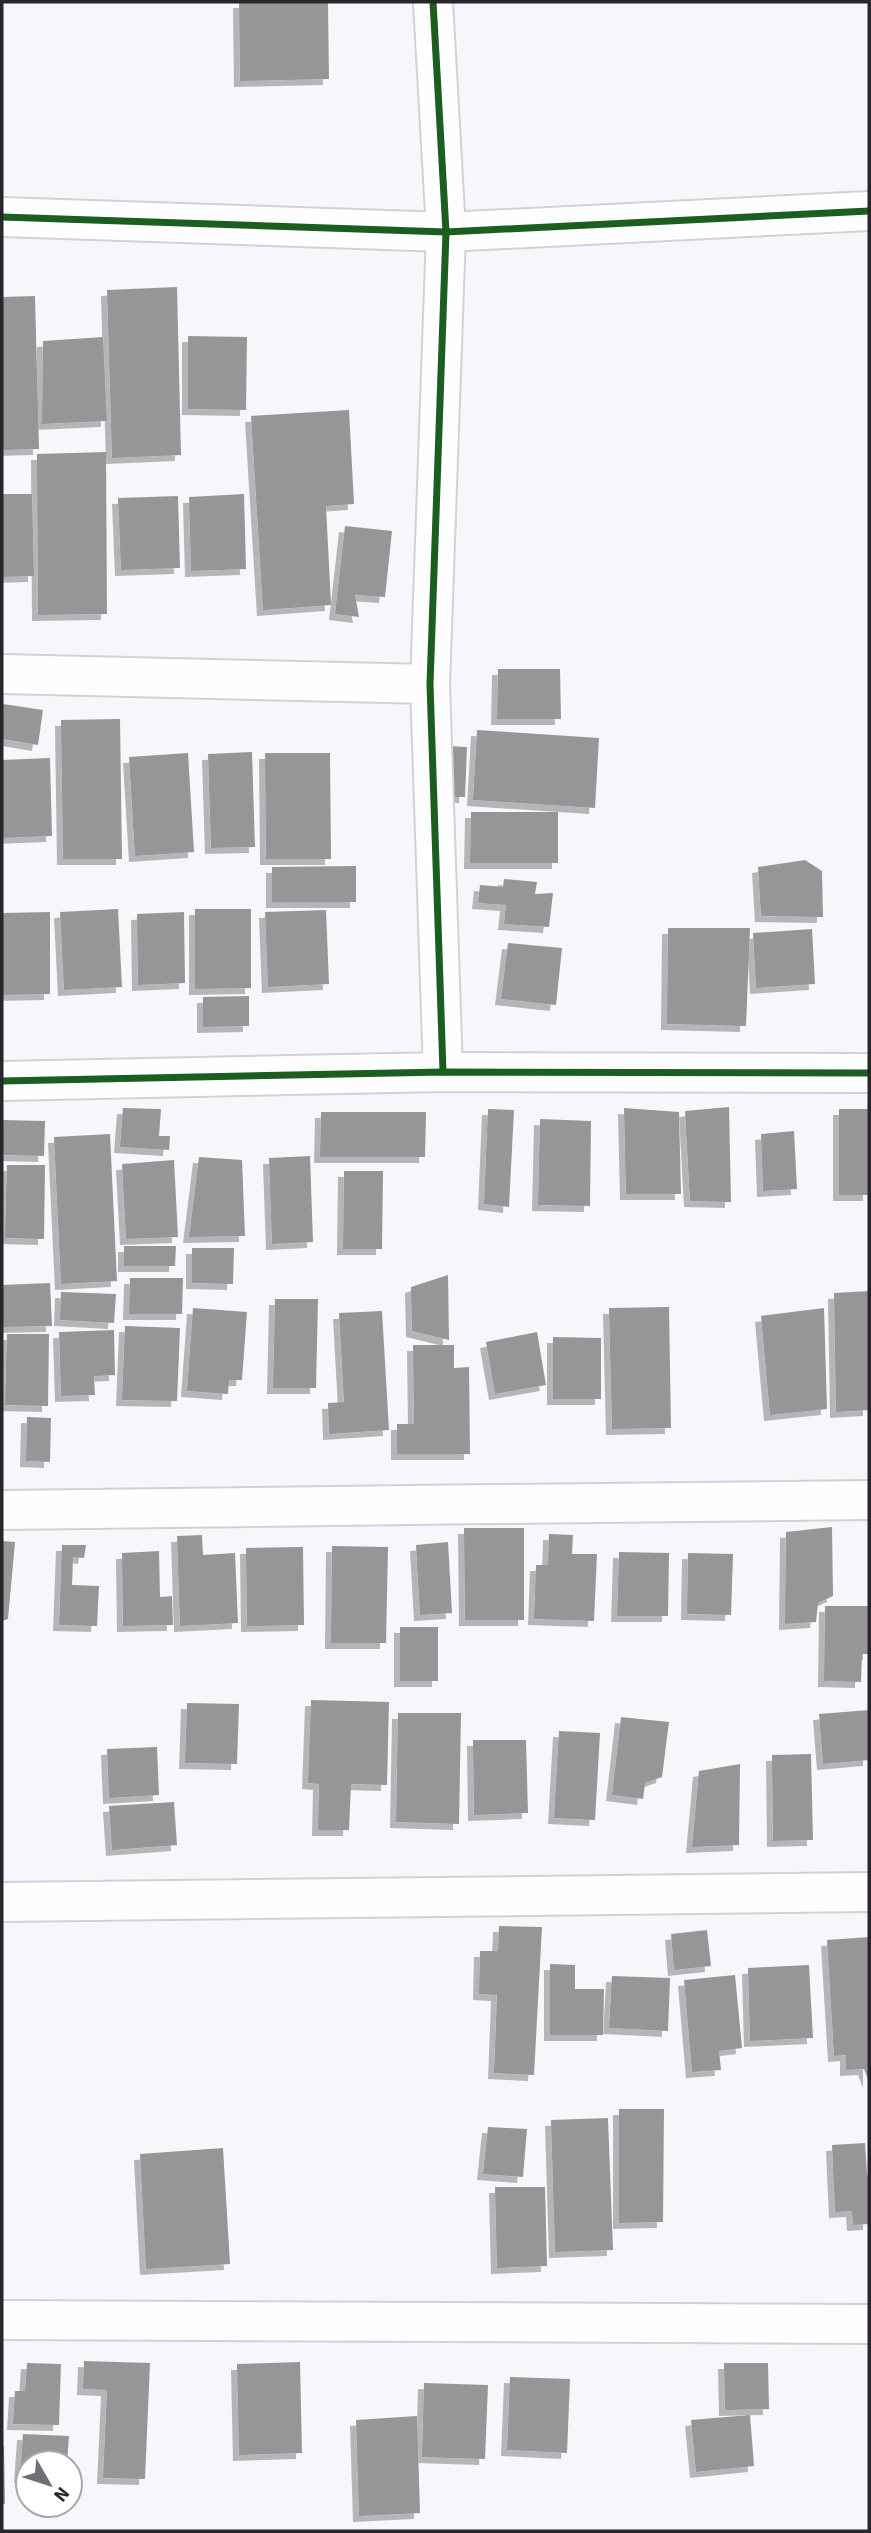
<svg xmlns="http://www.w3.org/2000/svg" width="871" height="2533" font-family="'Source Sans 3',sans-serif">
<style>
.building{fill:#969696;filter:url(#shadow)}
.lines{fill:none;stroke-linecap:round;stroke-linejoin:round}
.street-casing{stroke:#d3d1d6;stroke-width:42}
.street{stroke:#fefefe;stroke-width:38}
.cycleway-casing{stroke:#fff;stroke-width:11}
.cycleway{stroke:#1b5e20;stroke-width:7}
</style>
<defs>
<filter id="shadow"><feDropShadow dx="-6" dy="6" stdDeviation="0" flood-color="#0004"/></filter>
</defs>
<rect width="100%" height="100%" fill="#f8f6fb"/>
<g class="building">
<path d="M 239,2 L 328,2 L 329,79 L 240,81 Z"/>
<path d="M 177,287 L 181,455 L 112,458 L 107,290 Z"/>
<path d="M 35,296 L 39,449 L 2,450 L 2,297 Z"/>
<path d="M 188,336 L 247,337 L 246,410 L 188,409 Z"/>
<path d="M 103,337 L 107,421 L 42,424 L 43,341 Z"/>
<path d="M 349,410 L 354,504 L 326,506 L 331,605 L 263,610 L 251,416 Z"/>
<path d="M 106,452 L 107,614 L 38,615 L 37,454 Z"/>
<path d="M 2,494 L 32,494 L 34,576 L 2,577 Z"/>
<path d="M 244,494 L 246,569 L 191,571 L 189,497 Z"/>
<path d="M 178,496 L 180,568 L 121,570 L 118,498 Z"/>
<path d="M 345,526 L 392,531 L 385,597 L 355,595 L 359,617 L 335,614 Z"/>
<path d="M 498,669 L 560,669 L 561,719 L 497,719 Z"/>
<path d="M 3,704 L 43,710 L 38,745 L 2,739 Z"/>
<path d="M 120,719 L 122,859 L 63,859 L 61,720 Z"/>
<path d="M 477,730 L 599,738 L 595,808 L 473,800 Z"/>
<path d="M 449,746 L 467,747 L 465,797 L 448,797 Z"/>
<path d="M 252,752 L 255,847 L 211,848 L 208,754 Z"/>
<path d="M 188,753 L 194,852 L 135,856 L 129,757 Z"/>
<path d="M 265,753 L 330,753 L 331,859 L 266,859 Z"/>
<path d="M 50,758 L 52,836 L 2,838 L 2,760 Z"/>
<path d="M 471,812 L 558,812 L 558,863 L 470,863 Z"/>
<path d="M 805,860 L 822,871 L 823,917 L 761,916 L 758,867 Z"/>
<path d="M 356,866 L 356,902 L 272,902 L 272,867 Z"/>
<path d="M 504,879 L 537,882 L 535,894 L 553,893 L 549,927 L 504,924 L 506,905 L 478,903 L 480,885 L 503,887 Z"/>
<path d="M 118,909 L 122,987 L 64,990 L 60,912 Z"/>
<path d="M 195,909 L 251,909 L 251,988 L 195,989 Z"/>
<path d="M 326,910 L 329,984 L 268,987 L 265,912 Z"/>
<path d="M 50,912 L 50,994 L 2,995 L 2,913 Z"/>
<path d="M 184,912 L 185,983 L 138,985 L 137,914 Z"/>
<path d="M 668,928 L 750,928 L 746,1026 L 667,1024 Z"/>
<path d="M 812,929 L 815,984 L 756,988 L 753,933 Z"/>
<path d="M 508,943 L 562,948 L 556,1005 L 501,999 Z"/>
<path d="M 249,996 L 249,1026 L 203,1027 L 203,997 Z"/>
<path d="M 729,1107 L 731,1202 L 690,1201 L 685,1111 Z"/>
<path d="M 123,1108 L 161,1109 L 159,1136 L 170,1136 L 169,1150 L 120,1147 Z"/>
<path d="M 624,1108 L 679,1112 L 681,1194 L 626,1194 Z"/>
<path d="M 488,1109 L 514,1110 L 509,1207 L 484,1204 Z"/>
<rect x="839" y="1109" width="30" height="86"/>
<path d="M 321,1112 L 426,1112 L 425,1157 L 320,1157 Z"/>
<path d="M 540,1119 L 591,1121 L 590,1206 L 538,1205 Z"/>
<path d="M 2,1120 L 45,1121 L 44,1156 L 2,1155 Z"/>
<path d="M 794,1131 L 797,1189 L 763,1191 L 761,1134 Z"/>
<path d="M 110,1134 L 117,1281 L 61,1284 L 54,1137 Z"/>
<path d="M 310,1156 L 313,1242 L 272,1244 L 269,1158 Z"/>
<path d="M 199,1157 L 242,1160 L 245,1236 L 189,1237 Z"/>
<path d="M 174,1160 L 178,1237 L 126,1239 L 122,1164 Z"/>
<path d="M 7,1165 L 45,1165 L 44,1239 L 5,1238 Z"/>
<path d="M 344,1171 L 383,1171 L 382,1249 L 343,1249 Z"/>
<path d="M 124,1246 L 176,1246 L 175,1266 L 124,1266 Z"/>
<path d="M 192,1248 L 234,1248 L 233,1284 L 192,1283 Z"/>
<path d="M 448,1275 L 449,1340 L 412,1331 L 411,1287 Z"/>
<path d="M 130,1278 L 183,1278 L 182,1314 L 129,1314 Z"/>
<path d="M 50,1283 L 52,1326 L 2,1327 L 2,1285 Z"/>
<path d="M 869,1291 L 869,1410 L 836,1412 L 834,1293 Z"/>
<path d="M 61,1292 L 116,1294 L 114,1323 L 60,1320 Z"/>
<path d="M 275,1299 L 318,1299 L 316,1388 L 273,1388 Z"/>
<path d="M 669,1307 L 671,1428 L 612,1429 L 609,1308 Z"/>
<path d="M 193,1308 L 247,1312 L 242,1380 L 229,1380 L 228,1394 L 187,1391 Z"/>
<path d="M 824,1308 L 827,1409 L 770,1415 L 761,1316 Z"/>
<path d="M 382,1311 L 389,1430 L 329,1434 L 328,1403 L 344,1402 L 339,1313 Z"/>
<path d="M 125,1326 L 180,1328 L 177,1401 L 122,1400 Z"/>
<path d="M 114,1330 L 115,1375 L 94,1376 L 95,1395 L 61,1396 L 59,1332 Z"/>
<path d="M 537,1332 L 546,1385 L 495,1394 L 486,1342 Z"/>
<path d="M 7,1334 L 49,1334 L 48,1406 L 5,1405 Z"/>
<path d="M 553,1337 L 601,1338 L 601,1399 L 553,1399 Z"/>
<path d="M 413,1345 L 454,1345 L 454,1368 L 469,1367 L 470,1454 L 397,1454 L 397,1424 L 414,1424 Z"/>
<path d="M 27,1417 L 51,1418 L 50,1462 L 26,1461 Z"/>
<path d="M 832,1527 L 833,1596 L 818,1603 L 816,1622 L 785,1624 L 786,1532 Z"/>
<path d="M 464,1528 L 524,1528 L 524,1620 L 465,1620 Z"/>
<path d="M 549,1534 L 573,1535 L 572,1554 L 597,1554 L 594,1621 L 534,1619 L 536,1565 L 548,1565 Z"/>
<path d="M 202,1535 L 203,1555 L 235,1553 L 238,1623 L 180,1626 L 177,1536 Z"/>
<path d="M 2,1541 L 15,1542 L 8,1619 L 2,1621 Z"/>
<path d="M 448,1542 L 452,1613 L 420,1615 L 416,1545 Z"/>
<path d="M 62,1545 L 86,1545 L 84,1558 L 73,1557 L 72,1585 L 99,1586 L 97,1626 L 59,1625 Z"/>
<path d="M 332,1546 L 388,1547 L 386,1643 L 331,1643 Z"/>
<path d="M 303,1547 L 304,1625 L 247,1626 L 246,1548 Z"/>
<path d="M 159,1551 L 160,1597 L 172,1596 L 173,1625 L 123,1626 L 122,1553 Z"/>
<path d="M 619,1552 L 669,1553 L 668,1616 L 617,1616 Z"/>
<path d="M 688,1553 L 733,1554 L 731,1615 L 687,1614 Z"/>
<path d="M 825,1606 L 869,1606 L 869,1654 L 862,1654 L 861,1682 L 824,1681 Z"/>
<rect x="400" y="1627" width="38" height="54"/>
<path d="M 311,1700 L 389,1702 L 387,1785 L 351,1784 L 349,1830 L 318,1830 L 319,1784 L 308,1783 Z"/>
<path d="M 187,1703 L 239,1704 L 237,1764 L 185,1763 Z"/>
<path d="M 869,1710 L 869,1760 L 823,1764 L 819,1714 Z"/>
<path d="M 398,1713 L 461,1713 L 459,1824 L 396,1822 Z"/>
<path d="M 621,1717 L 669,1722 L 662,1777 L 645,1783 L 643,1799 L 612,1795 Z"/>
<path d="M 559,1731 L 600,1733 L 595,1820 L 554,1818 Z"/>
<path d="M 473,1740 L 526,1740 L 528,1813 L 474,1815 Z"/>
<path d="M 157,1747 L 159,1795 L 109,1798 L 107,1749 Z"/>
<path d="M 811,1754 L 813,1840 L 773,1841 L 772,1755 Z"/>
<path d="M 740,1764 L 739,1845 L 692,1847 L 699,1771 Z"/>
<path d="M 174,1802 L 177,1845 L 112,1850 L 109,1806 Z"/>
<path d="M 499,1926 L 542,1927 L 534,2075 L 494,2073 L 497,1995 L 479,1994 L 480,1951 L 498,1951 Z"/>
<path d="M 707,1930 L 711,1966 L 674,1970 L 671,1934 Z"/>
<path d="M 869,1937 L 869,2082 L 864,2069 L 846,2070 L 846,2055 L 834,2056 L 827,1940 Z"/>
<path d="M 550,1964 L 575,1965 L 575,1989 L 604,1989 L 603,2035 L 550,2035 Z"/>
<path d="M 809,1965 L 813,2038 L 750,2041 L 748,1968 Z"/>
<path d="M 735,1975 L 742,2048 L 719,2051 L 721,2070 L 692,2072 L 684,1980 Z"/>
<path d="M 612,1976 L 670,1978 L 668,2031 L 609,2028 Z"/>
<path d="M 619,2109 L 664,2109 L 663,2222 L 619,2223 Z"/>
<path d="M 608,2118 L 613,2250 L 555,2252 L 551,2120 Z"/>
<path d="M 488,2127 L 527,2129 L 523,2177 L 483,2174 Z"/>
<path d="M 865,2143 L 867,2175 L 869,2175 L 869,2224 L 853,2225 L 852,2211 L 835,2212 L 832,2145 Z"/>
<path d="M 223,2148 L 230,2264 L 146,2269 L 140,2154 Z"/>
<path d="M 495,2187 L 545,2187 L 547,2266 L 497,2268 Z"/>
<path d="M 84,2361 L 150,2363 L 145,2479 L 103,2478 L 107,2390 L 83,2389 Z"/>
<path d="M 300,2362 L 302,2453 L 239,2455 L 237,2364 Z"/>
<path d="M 27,2363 L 61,2364 L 59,2425 L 13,2424 L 15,2391 L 25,2391 Z"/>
<path d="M 724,2363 L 768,2363 L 769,2409 L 725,2410 Z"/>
<path d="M 510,2377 L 570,2379 L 567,2453 L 507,2450 Z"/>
<path d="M 424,2383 L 488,2385 L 485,2459 L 422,2457 Z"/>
<path d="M 750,2415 L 754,2466 L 696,2472 L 691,2420 Z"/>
<path d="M 417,2416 L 420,2513 L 359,2516 L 356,2420 Z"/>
<path d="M 23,2434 L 69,2436 L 67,2463 L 28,2463 L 28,2477 L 20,2477 Z"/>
<path d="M 2,2446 L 4,2446 L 5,2504 L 2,2504 Z"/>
</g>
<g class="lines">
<g class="street-casing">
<g id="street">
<path d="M 433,2 L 446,232 L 430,684 L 443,1072"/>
<path d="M 2,217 L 446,232 L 869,211"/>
<path d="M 2,674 L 430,684"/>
<path d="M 2,1081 L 443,1072 L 869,1073"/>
<path d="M 2,1510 C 291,1504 580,1505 869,1500"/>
<path d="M 2,1902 L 869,1892"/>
<path d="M 2,2320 L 869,2324"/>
</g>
</g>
<use href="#street" class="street"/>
<g class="cycleway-casing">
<g id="cycleway">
<path d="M 433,2 L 446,232 L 430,684 L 443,1072"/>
<path d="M 2,217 L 446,232 L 869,211"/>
<path d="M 2,1081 L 443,1072 L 869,1073"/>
</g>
</g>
<use href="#cycleway" class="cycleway"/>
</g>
<rect width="871" height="2533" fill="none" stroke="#28262a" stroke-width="7"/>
<g transform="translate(49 2484) rotate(129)"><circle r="33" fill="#ffffff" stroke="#a9a8aa" stroke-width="2"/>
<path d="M0-5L12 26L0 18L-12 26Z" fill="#716f73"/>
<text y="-10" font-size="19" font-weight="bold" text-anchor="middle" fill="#28262a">N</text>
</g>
</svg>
